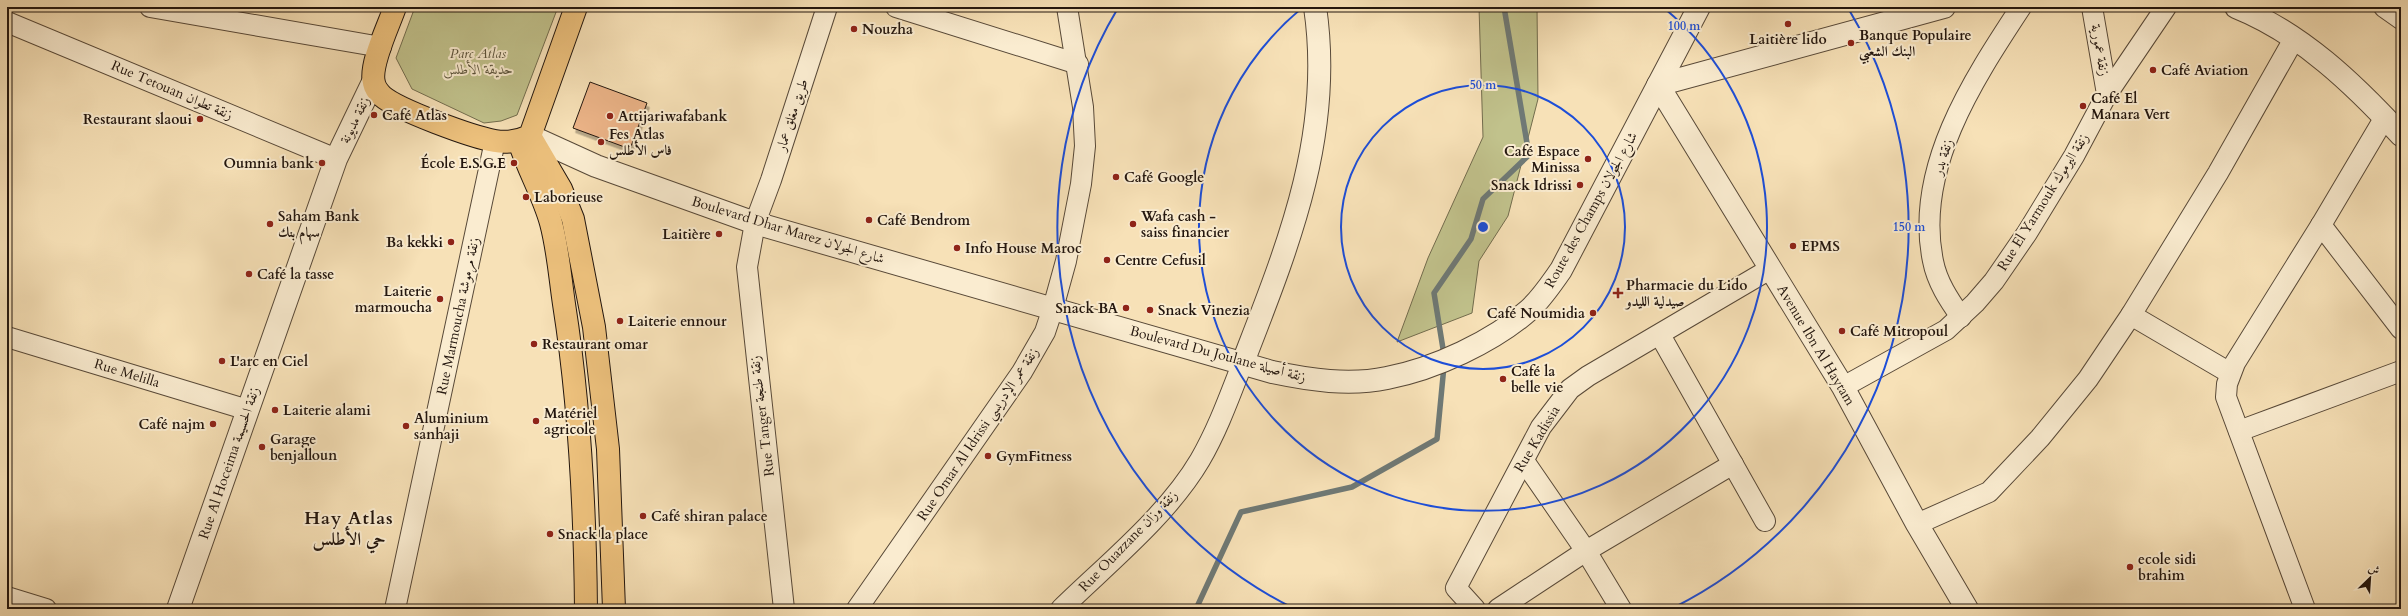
<svg xmlns="http://www.w3.org/2000/svg" width="2408" height="616" font-family="Cardo,Amiri,serif">
<style>
.green{fill:#c1c28c;stroke:#726c4d}
.lines{fill:none;stroke-linecap:round;stroke-linejoin:round}
.stream{stroke:#6f7975;stroke-width:5.5}
.building{fill:#ebb387;stroke:#23160e;filter:url(#shadow)}
.minor-casing{stroke:#584938;stroke-width:22}
.tertiary-casing{stroke:#584938;stroke-width:24}
.primary-casing{stroke:#23160e;stroke-width:24}
.minor{stroke:#faecd0;stroke-width:20}
.tertiary{stroke:#faecd0;stroke-width:22}
.primary{stroke:#ecc07c;stroke-width:22}
.ring{fill:none;stroke:#1d4ed8;stroke-width:2}
.poi-dot{fill:#8f2418;stroke:#faecd0;stroke-width:1.5}
.labels{text-anchor:middle;dominant-baseline:central;stroke-width:4;stroke-linejoin:round;paint-order:stroke}
.poi-label{font-size:14px;font-weight:bold;fill:#23160e;stroke:#faecd0;text-anchor:start}
.street-label{font-size:14px;fill:#23160e;stroke:#faecd0}
.park-label{font-size:14px;font-style:italic;fill:#5a523a;stroke:#faecd0}
.district-label{font-size:18px;font-weight:bold;letter-spacing:1px;fill:#23160e;stroke:#faecd0}
.centre{fill:#1d4ed8;stroke:#faecd0;stroke-width:2}
.ring-label{font-size:12px;text-anchor:middle;font-weight:bold;fill:#1d4ed8;stroke:#faecd0;stroke-width:4;stroke-linejoin:round;paint-order:stroke}
</style>
<defs>
<filter id="shadow"><feDropShadow dx="2.5" dy="4.5" stdDeviation="0" flood-color="#0004"/></filter>
</defs>
<rect width="100%" height="100%" fill="#f7e1b7"/>
<filter id="stains"><feTurbulence type="fractalNoise" baseFrequency=".005" numOctaves="4"/><feColorMatrix values="0 0 0 0 .2 0 0 0 0 .09 0 0 0 0 .02 0 0 0 .5 -.17"/></filter>
<radialGradient id="worn" r=".72"><stop offset=".6" stop-color="#630" stop-opacity="0"/><stop offset="1" stop-color="#630" stop-opacity=".3"/></radialGradient>
<g class="green">
<path d="M 415,7 L 558,7 L 517,115 L 501,121 L 484,123 L 412,89 L 396,58 Z"/>
<path d="M 1479,7 L 1537,7 L 1538,99 L 1508,216 L 1479,261 L 1472,313 L 1397,342 L 1428,258 L 1483,137 Z"/>
</g>
<g class="lines">
<g class="stream">
<path d="M 1444,355 L 1434,293 L 1471,239 L 1483,199 L 1529,155 L 1504,7"/>
<path d="M 1196,609 L 1241,512 L 1352,487 L 1437,439 L 1444,366"/>
</g>
</g>
<path class="building" d="M 590,82 L 647,103 L 630,149 L 573,128 Z"/>
<g class="lines">
<g class="minor-casing">
<g id="minor">
<path d="M 150,7 L 381,47"/>
<path d="M 896,7 L 1078,64"/>
<path d="M 2092,7 L 2107,94"/>
<path d="M 2384,7 L 2401,19"/>
<path d="M 7,22 L 336,159"/>
<path d="M 2321,225 L 2401,329"/>
<path d="M 2131,315 L 2230,373"/>
<path d="M 1961,317 C 1949,300 1937,282 1933,261 C 1914,169 1973,80 2021,7"/>
<path d="M 1660,335 L 1765,521"/>
<path d="M 7,337 L 248,410"/>
<path d="M 1843,387 L 1946,330 L 1975,303 L 1994,281 L 2027,233 L 2074,156 L 2107,94 L 2166,7"/>
<path d="M 2239,431 L 2401,371"/>
<path d="M 1524,461 L 1586,551 L 1621,609"/>
<path d="M 1917,524 L 1989,492 L 2040,438 L 2088,379 L 2131,315 L 2218,173 L 2294,39"/>
<path d="M 7,597 L 46,609"/>
<path d="M 395,609 L 495,141"/>
<path d="M 784,609 L 747,267 L 755,223 L 771,180 L 827,7"/>
<path d="M 857,609 L 1022,372 L 1045,332 L 1053,308 L 1066,261 L 1081,184 L 1085,146 L 1083,107 L 1067,7"/>
<path d="M 1061,609 C 1107,564 1167,516 1200,460 C 1218,429 1230,395 1243,362"/>
<path d="M 1475,609 L 1456,588 L 1541,427 L 1570,389 L 1588,376 L 1770,269"/>
<path d="M 1498,609 L 1586,551 L 1733,464"/>
<path d="M 2305,609 L 2226,397 L 2227,384 L 2235,363 L 2321,225 L 2385,117"/>
</g>
</g>
<g class="tertiary-casing">
<g id="tertiary">
<path d="M 1944,7 L 1658,85 L 1843,387 L 1917,524 L 1967,609"/>
<path d="M 2236,7 C 2301,33 2354,84 2401,135"/>
<path d="M 530,136 L 596,166 L 755,223 L 1272,372 C 1310,380 1349,386 1387,378 C 1434,369 1493,342 1529,310 C 1542,298 1551,284 1561,270 L 1699,7"/>
<path d="M 1243,362 C 1288,246 1334,134 1315,7"/>
<path d="M 178,609 L 336,159 L 373,82"/>
</g>
</g>
<g class="primary-casing">
<g id="primary">
<path d="M 395,7 C 389,25 369,65 374,83 C 375,88 378,92 382,96 C 398,110 472,137 495,141 C 507,143 519,141 530,136 L 576,7"/>
<path d="M 530,136 L 561,189 L 573,219 L 594,327 L 608,449 L 614,609"/>
<path d="M 519,141 C 528,170 543,194 551,223 C 558,249 560,277 564,304 C 580,406 585,506 586,609"/>
</g>
</g>
<use href="#minor" class="minor"/>
<use href="#tertiary" class="tertiary"/>
<use href="#primary" class="primary"/>
</g>
<g class="ring">
<circle cx="1483" cy="227" r="142"/>
<path d="M1664 8A284 284 0 1 1 1302 8"/>
<path d="M1293 608A426 426 0 0 1 1118 8M1848 8A426 426 0 0 1 1673 608"/>
</g>
<g class="poi-dot">
<circle cx="1788" cy="24" r="4"/>
<circle cx="854" cy="29" r="4"/>
<circle cx="1851" cy="43" r="4"/>
<circle cx="2153" cy="70" r="4"/>
<circle cx="2083" cy="106" r="4"/>
<circle cx="374" cy="115" r="4"/>
<circle cx="610" cy="116" r="4"/>
<circle cx="200" cy="119" r="4"/>
<circle cx="601" cy="142" r="4"/>
<circle cx="1588" cy="159" r="4"/>
<circle cx="322" cy="163" r="4"/>
<circle cx="514" cy="163" r="4"/>
<circle cx="1116" cy="177" r="4"/>
<circle cx="1580" cy="185" r="4"/>
<circle cx="526" cy="197" r="4"/>
<circle cx="869" cy="220" r="4"/>
<circle cx="270" cy="224" r="4"/>
<circle cx="1133" cy="224" r="4"/>
<circle cx="719" cy="234" r="4"/>
<circle cx="451" cy="242" r="4"/>
<circle cx="1793" cy="246" r="4"/>
<circle cx="957" cy="248" r="4"/>
<circle cx="1107" cy="260" r="4"/>
<circle cx="249" cy="274" r="4"/>
<path d="M1616 287h4v4h4v4h-4v4h-4v-4h-4v-4h4z"/>
<circle cx="440" cy="299" r="4"/>
<circle cx="1126" cy="308" r="4"/>
<circle cx="1150" cy="310" r="4"/>
<circle cx="1593" cy="313" r="4"/>
<circle cx="620" cy="321" r="4"/>
<circle cx="1842" cy="331" r="4"/>
<circle cx="534" cy="344" r="4"/>
<circle cx="222" cy="361" r="4"/>
<circle cx="1503" cy="379" r="4"/>
<circle cx="275" cy="410" r="4"/>
<circle cx="536" cy="421" r="4"/>
<circle cx="213" cy="424" r="4"/>
<circle cx="406" cy="426" r="4"/>
<circle cx="262" cy="447" r="4"/>
<circle cx="988" cy="456" r="4"/>
<circle cx="643" cy="516" r="4"/>
<circle cx="550" cy="534" r="4"/>
<circle cx="2130" cy="567" r="4"/>
</g>
<g class="labels">
<g class="poi-label">
<text x="862" y="29">Nouzha</text>
<text x="1859" y="35">Banque Populaire<tspan x="1859" dy="16">البنك الشعبي</tspan></text>
<text x="1788" y="39" text-anchor="middle">Laitière lido</text>
<text x="2161" y="70">Café Aviation</text>
<text x="2091" y="98">Café El<tspan x="2091" dy="16">Manara Vert</tspan></text>
<text x="382" y="115">Café Atlas</text>
<text x="618" y="116">Attijariwafabank</text>
<text x="192" y="119" text-anchor="end">Restaurant slaoui</text>
<text x="609" y="134">Fes Atlas<tspan x="609" dy="16">فاس الأطلس</tspan></text>
<text x="1580" y="151" text-anchor="end">Café Espace<tspan x="1580" dy="16">Minissa</tspan></text>
<text x="314" y="163" text-anchor="end">Oumnia bank</text>
<text x="506" y="163" text-anchor="end">École E.S.G.E</text>
<text x="1124" y="177">Café Google</text>
<text x="1572" y="185" text-anchor="end">Snack Idrissi</text>
<text x="534" y="197">Laborieuse</text>
<text x="278" y="216">Saham Bank<tspan x="278" dy="16">سهام بنك</tspan></text>
<text x="1141" y="216">Wafa cash -<tspan x="1141" dy="16">saiss financier</tspan></text>
<text x="877" y="220">Café Bendrom</text>
<text x="711" y="234" text-anchor="end">Laitière</text>
<text x="443" y="242" text-anchor="end">Ba kekki</text>
<text x="1801" y="246">EPMS</text>
<text x="965" y="248">Info House Maroc</text>
<text x="1115" y="260">Centre Cefusil</text>
<text x="257" y="274">Café la tasse</text>
<text x="1626" y="285">Pharmacie du Lido<tspan x="1626" dy="16">صيدلية الليدو</tspan></text>
<text x="432" y="291" text-anchor="end">Laiterie<tspan x="432" dy="16">marmoucha</tspan></text>
<text x="1118" y="308" text-anchor="end">Snack BA</text>
<text x="1158" y="310">Snack Vinezia</text>
<text x="1585" y="313" text-anchor="end">Café Noumidia</text>
<text x="628" y="321">Laiterie ennour</text>
<text x="1850" y="331">Café Mitropoul</text>
<text x="542" y="344">Restaurant omar</text>
<text x="230" y="361">L'arc en Ciel</text>
<text x="1511" y="371">Café la<tspan x="1511" dy="16">belle vie</tspan></text>
<text x="283" y="410">Laiterie alami</text>
<text x="544" y="413">Matériel<tspan x="544" dy="16">agricole</tspan></text>
<text x="414" y="418">Aluminium<tspan x="414" dy="16">sanhaji</tspan></text>
<text x="205" y="424" text-anchor="end">Café najm</text>
<text x="270" y="439">Garage<tspan x="270" dy="16">benjalloun</tspan></text>
<text x="996" y="456">GymFitness</text>
<text x="651" y="516">Café shiran palace</text>
<text x="558" y="534">Snack la place</text>
<text x="2138" y="559">ecole sidi<tspan x="2138" dy="16">brahim</tspan></text>
</g>
<g class="street-label">
<text transform="translate(2100 50) rotate(80)">زنقة عمورية</text>
<text transform="translate(172 90) rotate(23)">Rue Tetouan زنقة تطوان</text>
<text transform="translate(792 115) rotate(-72)">طريق مغلق عمار</text>
<text transform="translate(355 120) rotate(-64)">زنقة مديونة</text>
<text transform="translate(1943 157) rotate(-72)">زنقة بدر</text>
<text transform="translate(2043 202) rotate(-58)">Rue El Yarmouk زنقة اليرموك</text>
<text transform="translate(1591 210) rotate(-61)">Route des Champs شارع الجولان</text>
<text transform="translate(788 230) rotate(17)">Boulevard Dhar Marez شارع الجولان</text>
<text transform="translate(458 316) rotate(-78)">Rue Marmoucha زنقة مرموشة</text>
<text transform="translate(1816 345) rotate(59)">Avenue Ibn Al Haytam</text>
<text transform="translate(1218 354) rotate(15)">Boulevard Du Joulane زنقة أصيلة</text>
<text transform="translate(127 373) rotate(17)">Rue Melilla</text>
<text transform="translate(762 416) rotate(-97)">Rue Tanger زنقة طنجة</text>
<text transform="translate(978 434) rotate(-56)">Rue Omar Al Idrissi زنقة عمر الإدريسي</text>
<text transform="translate(1537 439) rotate(-59)">Rue Kadissia</text>
<text transform="translate(229 463) rotate(-71)">Rue Al Hoceima زنقة الحسيمة</text>
<text transform="translate(1128 541) rotate(-46)">Rue Ouazzane زنقة وزان</text>
</g>
<g class="park-label">
<text x="478" y="53">Parc Atlas<tspan x="478" dy="16">حديقة الأطلس</tspan></text>
</g>
<g class="district-label">
<text x="349" y="518">Hay Atlas<tspan x="349" dy="21">حي الأطلس</tspan></text>
</g>
</g>
<circle cx="1483" cy="227" r="6" class="centre"/>
<g class="ring-label">
<text x="1684" y="30">100 m</text>
<text x="1483" y="89">50 m</text>
<text x="1909" y="231">150 m</text>
</g>
<rect width="2408" height="616" fill="none" stroke="#f7e1b7" stroke-width="24"/>
<rect x="8" y="8" width="2392" height="600" fill="none" stroke="#23160e" stroke-width="2"/>
<rect x="12" y="12" width="2384" height="592" fill="none" stroke="#23160e"/>
<g transform="translate(2370 578) rotate(25)" stroke="#faecd0" stroke-width="3" paint-order="stroke">
<path d="M0-3L7 15L0 10L-7 15Z" fill="#23160e"/>
<text y="-6" font-size="11" font-weight="bold" text-anchor="middle" fill="#23160e">ش</text>
</g>
<rect width="100%" height="100%" filter="url(#stains)"/>
<rect width="100%" height="100%" fill="url(#worn)"/>
</svg>
